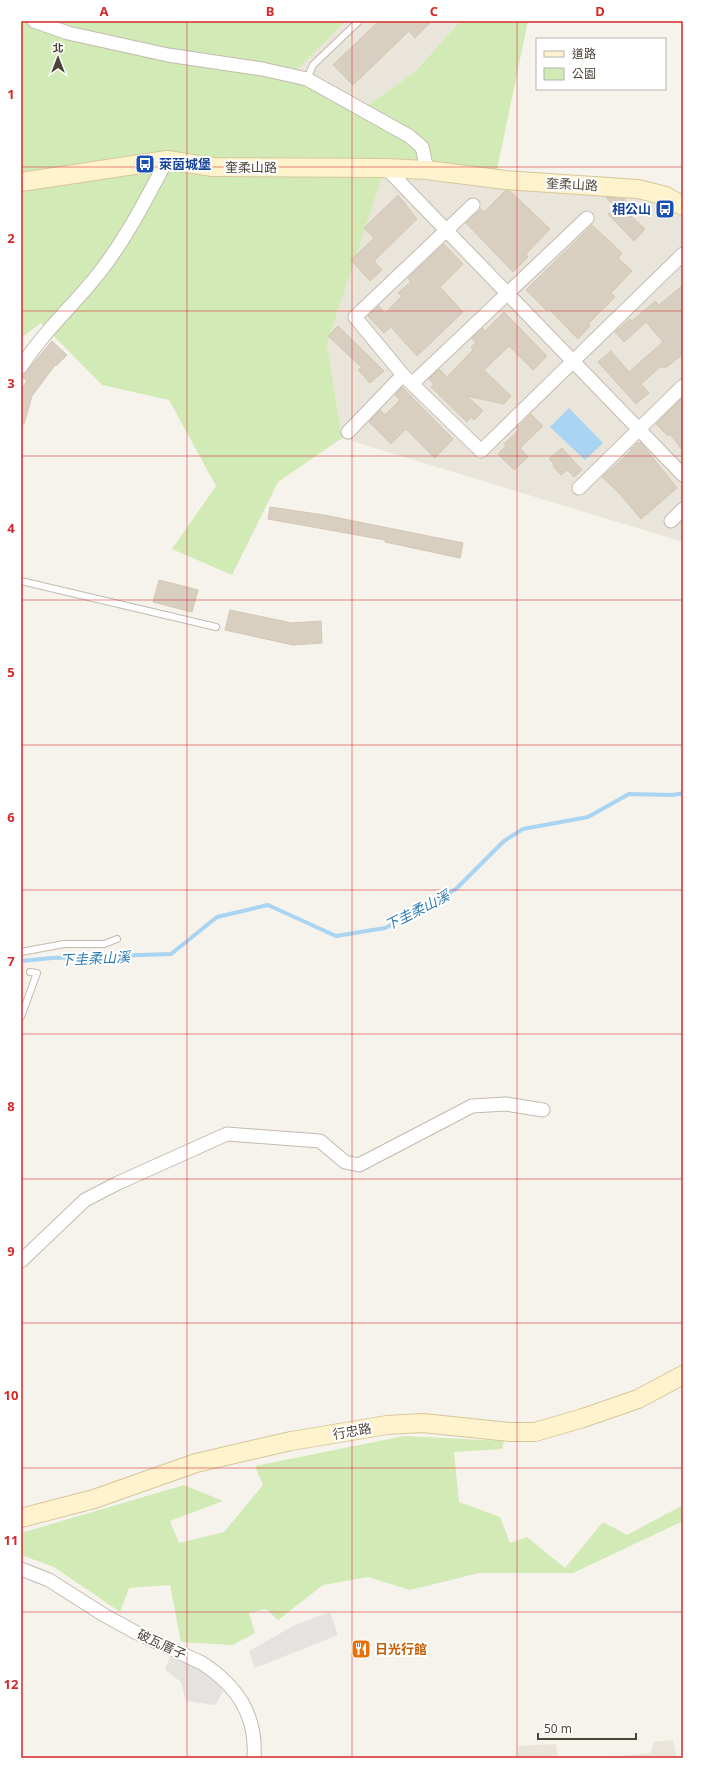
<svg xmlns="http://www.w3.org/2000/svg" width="704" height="1779" font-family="'Noto Sans','Noto Sans TC',sans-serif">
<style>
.residential{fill:#eae5da}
.green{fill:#d2eab5}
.parking{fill:#e5e3e0}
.water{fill:#a9d4f2}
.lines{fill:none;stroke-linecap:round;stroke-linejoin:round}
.stream{stroke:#a9d4f2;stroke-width:4}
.building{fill:#d8cfc1;stroke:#d3c7b4}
.lane-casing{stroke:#c2bbae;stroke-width:8}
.street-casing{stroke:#c2bbae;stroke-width:15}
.secondary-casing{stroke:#d6c79b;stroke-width:20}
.lane{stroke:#fff;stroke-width:6}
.street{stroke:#fff;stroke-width:13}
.secondary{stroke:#fff3cd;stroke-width:18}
.grid{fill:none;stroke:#d62828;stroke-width:1;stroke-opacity:0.55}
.labels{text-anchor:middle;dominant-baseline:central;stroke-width:4;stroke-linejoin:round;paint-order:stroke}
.transit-label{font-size:13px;font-weight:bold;fill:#164399;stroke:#fff;text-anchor:start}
.street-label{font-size:13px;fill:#4b4439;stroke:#fff}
.food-label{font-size:13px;font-weight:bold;fill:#c56008;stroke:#fff;text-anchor:start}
.water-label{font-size:14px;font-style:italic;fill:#2e7ab2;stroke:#fff}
.neatline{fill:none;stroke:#d62828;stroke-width:1.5}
.grid-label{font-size:13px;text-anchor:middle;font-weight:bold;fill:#d62828}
</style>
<rect width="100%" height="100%" fill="#f6f3ec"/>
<g class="residential">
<path d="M 346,21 L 456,21 L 458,22 L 415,72 L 365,107 L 291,75 Z"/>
<path d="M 384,170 L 650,194 L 683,211 L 683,542 L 342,438 L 327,344 Z"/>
<path d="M 673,1740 L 677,1758 L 600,1758 L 650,1753 L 654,1742 Z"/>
<path d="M 556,1744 L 558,1758 L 517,1758 L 518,1746 Z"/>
</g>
<g class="green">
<path d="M 21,21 L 346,21 L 291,75 L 365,107 L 415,72 L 458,23 L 456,21 L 528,21 L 494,184 L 384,171 L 327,344 L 342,438 L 278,482 L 232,575 L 172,549 L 216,486 L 169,400 L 102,385 L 41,323 L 21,338 Z"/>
<path d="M 404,1436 L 504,1441 L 502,1449 L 454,1452 L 459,1502 L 500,1517 L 510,1543 L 527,1537 L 565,1568 L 603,1522 L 627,1535 L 683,1505 L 683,1521 L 573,1573 L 479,1573 L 410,1590 L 368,1577 L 323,1585 L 278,1620 L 266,1609 L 249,1613 L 255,1633 L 233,1645 L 181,1642 L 170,1585 L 129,1588 L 120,1612 L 54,1567 L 21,1555 L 21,1533 L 184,1485 L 223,1501 L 170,1521 L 179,1543 L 224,1532 L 263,1485 L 255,1466 Z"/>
</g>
<g class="parking">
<path d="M 330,1612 L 338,1635 L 255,1668 L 249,1651 L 293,1626 Z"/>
<path d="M 170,1657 L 205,1670 L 218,1679 L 223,1692 L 215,1705 L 186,1701 L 181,1682 L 165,1670 Z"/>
</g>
<path class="water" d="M 569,408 L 603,443 L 585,460 L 550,427 Z"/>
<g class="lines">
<path class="stream" d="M 21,961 L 52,958 L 171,954 L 217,917 L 268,905 L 336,936 L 385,928 L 456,889 L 504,841 L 523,829 L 588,817 L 629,794 L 673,795 L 683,793"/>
</g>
<g class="building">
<path d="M 379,21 L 432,21 L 415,38 L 409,31 L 353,85 L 333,65 Z"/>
<path d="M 505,191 L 510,191 L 550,229 L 526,254 L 528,257 L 513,272 L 466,223 L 481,209 L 484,212 Z"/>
<path d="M 398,195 L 417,219 L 374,261 L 382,270 L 370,281 L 351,260 L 374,238 L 364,228 Z"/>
<path d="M 606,197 L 624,199 L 628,202 L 622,208 L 645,229 L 634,241 L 608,214 L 615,208 Z"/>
<path d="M 592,225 L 622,253 L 618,258 L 632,271 L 611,293 L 615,297 L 588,324 L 590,326 L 578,339 L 549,309 L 547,311 L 526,290 Z"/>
<path d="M 444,244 L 463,264 L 440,287 L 463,312 L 417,356 L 391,327 L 384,333 L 368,316 L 379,306 L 385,313 L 402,296 L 398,293 L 411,282 L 408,278 Z"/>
<path d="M 683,285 L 683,354 L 667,367 L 660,367 L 641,384 L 649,393 L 636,404 L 598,362 L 611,351 L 629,372 L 663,342 L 646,322 L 624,342 L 615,332 L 630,319 L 632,321 L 655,301 L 659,305 Z"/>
<path d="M 504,312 L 547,356 L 533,370 L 509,346 L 484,370 L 511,396 L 504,404 L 467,396 L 483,411 L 474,420 L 471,417 L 467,422 L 431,387 L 434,384 L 429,379 L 439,369 L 447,377 L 473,350 L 471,347 L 476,343 L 472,338 L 483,328 L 485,331 Z"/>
<path d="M 338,326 L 384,371 L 370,383 L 358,370 L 361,367 L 328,336 Z"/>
<path d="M 52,341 L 67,355 L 56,366 L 55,365 L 32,396 L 24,424 L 21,424 L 21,389 L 27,381 L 22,377 Z"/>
<path d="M 402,387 L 453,439 L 435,458 L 406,429 L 391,444 L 369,422 L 380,410 L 385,415 L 400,400 L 395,395 Z"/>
<path d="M 683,397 L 683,451 L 670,434 L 668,436 L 656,424 Z"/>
<path d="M 531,414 L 543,426 L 520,448 L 528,457 L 514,470 L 498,454 L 506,446 L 504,444 L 519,430 L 517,428 Z"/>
<path d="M 637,443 L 641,443 L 677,488 L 641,519 L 619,493 L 602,477 L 630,452 L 631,449 Z"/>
<path d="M 562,448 L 582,470 L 574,477 L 567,470 L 561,475 L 553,466 L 554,464 L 549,459 Z"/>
<path d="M 270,507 L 324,515 L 463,543 L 460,558 L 385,542 L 385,540 L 268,519 Z"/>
<path d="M 159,580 L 198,590 L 192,612 L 153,602 Z"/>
<path d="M 230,610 L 292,623 L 321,621 L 322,643 L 293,645 L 225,630 Z"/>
</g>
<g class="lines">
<g class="lane-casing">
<g id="lane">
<path d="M 307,79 L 313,65 L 359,21"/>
<path d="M 21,581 L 216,627"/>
<path d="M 21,952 L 64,944 L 104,944 L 117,939"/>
<path d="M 21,1017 L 37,973 L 30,972"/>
</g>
</g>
<g class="street-casing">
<g id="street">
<path d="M 34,21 L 68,33 L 168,55 L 262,69 L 307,79 L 409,136 L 422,147 L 427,170"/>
<path d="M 386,168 L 683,475"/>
<path d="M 473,205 L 355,317 L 403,375 L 481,451 L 683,254"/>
<path d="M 21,367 C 43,332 74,305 99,273 C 126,239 146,199 167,160"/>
<path d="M 413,383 L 587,218"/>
<path d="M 348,432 L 403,375"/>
<path d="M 579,488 L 683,386"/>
<path d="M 671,521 L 683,509"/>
<path d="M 21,1261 L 85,1200 L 118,1183 L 227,1134 L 320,1141 L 345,1162 L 359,1165 L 472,1106 L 506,1104 L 543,1110"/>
<path d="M 21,1569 L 49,1580 L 104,1615 L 135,1632 L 202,1663 C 237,1686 257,1715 254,1758"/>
</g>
</g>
<g class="secondary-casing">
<g id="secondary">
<path d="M 21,182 L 167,160 L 213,167 L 386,168 L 427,170 L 505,180 L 638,189 L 666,196 L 683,206"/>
<path d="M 21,1518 L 94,1499 L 196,1463 L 291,1441 L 387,1425 L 423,1423 L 510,1432 L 535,1432 L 583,1418 L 638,1399 L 683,1375"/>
</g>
</g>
<use href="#lane" class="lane"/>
<use href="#street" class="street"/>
<use href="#secondary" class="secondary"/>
</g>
<path class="grid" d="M 187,21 L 187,1758M 352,21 L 352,1758M 517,21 L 517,1758M 21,167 L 683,167M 21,311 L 683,311M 21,456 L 683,456M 21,600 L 683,600M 21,745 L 683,745M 21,890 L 683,890M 21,1034 L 683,1034M 21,1179 L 683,1179M 21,1323 L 683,1323M 21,1468 L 683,1468M 21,1612 L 683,1612"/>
<defs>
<g id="bus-square" transform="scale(1)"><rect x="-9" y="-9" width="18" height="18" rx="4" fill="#1a4fb4" stroke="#fff"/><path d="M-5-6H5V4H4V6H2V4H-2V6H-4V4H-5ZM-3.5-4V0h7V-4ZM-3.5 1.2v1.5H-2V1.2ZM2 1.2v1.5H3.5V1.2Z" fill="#fff"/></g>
<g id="restaurant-square" transform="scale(1)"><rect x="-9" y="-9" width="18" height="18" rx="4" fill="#e8710a" stroke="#fff"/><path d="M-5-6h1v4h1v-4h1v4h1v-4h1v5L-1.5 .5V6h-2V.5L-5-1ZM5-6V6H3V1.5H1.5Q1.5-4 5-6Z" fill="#fff"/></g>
</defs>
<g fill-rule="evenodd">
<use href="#bus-square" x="145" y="164"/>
<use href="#bus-square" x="665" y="209"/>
<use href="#restaurant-square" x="361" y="1649"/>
</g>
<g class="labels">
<g class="transit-label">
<text x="159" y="164">萊茵城堡</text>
<text x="651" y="209" text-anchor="end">相公山</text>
</g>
<g class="street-label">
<text x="251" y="167">奎柔山路</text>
<text transform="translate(572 184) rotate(3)">奎柔山路</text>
<text transform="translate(352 1431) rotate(-10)">行忠路</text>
<text transform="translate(162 1644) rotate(25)">破瓦厝子</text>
</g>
<g class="food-label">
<text x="375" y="1649">日光行館</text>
</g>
<g class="water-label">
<text transform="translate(417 910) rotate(-27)">下圭柔山溪</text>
<text transform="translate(95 958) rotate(-3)">下圭柔山溪</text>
</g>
</g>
<rect width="704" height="1779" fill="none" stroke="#ffffff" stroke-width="44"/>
<rect x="536" y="38" width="130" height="52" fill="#ffffff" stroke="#b7b4b0"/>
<rect x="544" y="51" width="20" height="6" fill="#fff3cd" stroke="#b7b4b0"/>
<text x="572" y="58" font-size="12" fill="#4b4439">道路</text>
<rect x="544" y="68" width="20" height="12" fill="#d2eab5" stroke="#b7b4b0"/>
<text x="572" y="78" font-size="12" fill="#4b4439">公園</text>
<g transform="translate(58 58)" stroke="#ffffff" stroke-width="3" paint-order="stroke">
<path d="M0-3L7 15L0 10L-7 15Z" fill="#4b4439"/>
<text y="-6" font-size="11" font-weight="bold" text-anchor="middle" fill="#4b4439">北</text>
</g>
<path d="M538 1733v6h98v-6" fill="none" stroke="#4b4439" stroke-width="2"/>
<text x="544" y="1733" font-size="12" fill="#4b4439" stroke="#ffffff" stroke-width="3" paint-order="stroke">50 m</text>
<rect x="22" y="22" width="660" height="1735" class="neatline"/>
<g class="grid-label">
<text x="104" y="16">A</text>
<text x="270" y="16">B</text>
<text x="434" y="16">C</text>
<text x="600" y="16">D</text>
<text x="11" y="99">1</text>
<text x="11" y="243">2</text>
<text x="11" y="388">3</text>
<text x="11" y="533">4</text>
<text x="11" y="677">5</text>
<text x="11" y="822">6</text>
<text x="11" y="966">7</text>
<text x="11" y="1111">8</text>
<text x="11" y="1256">9</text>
<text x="11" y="1400">10</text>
<text x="11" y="1545">11</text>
<text x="11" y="1689">12</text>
</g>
</svg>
